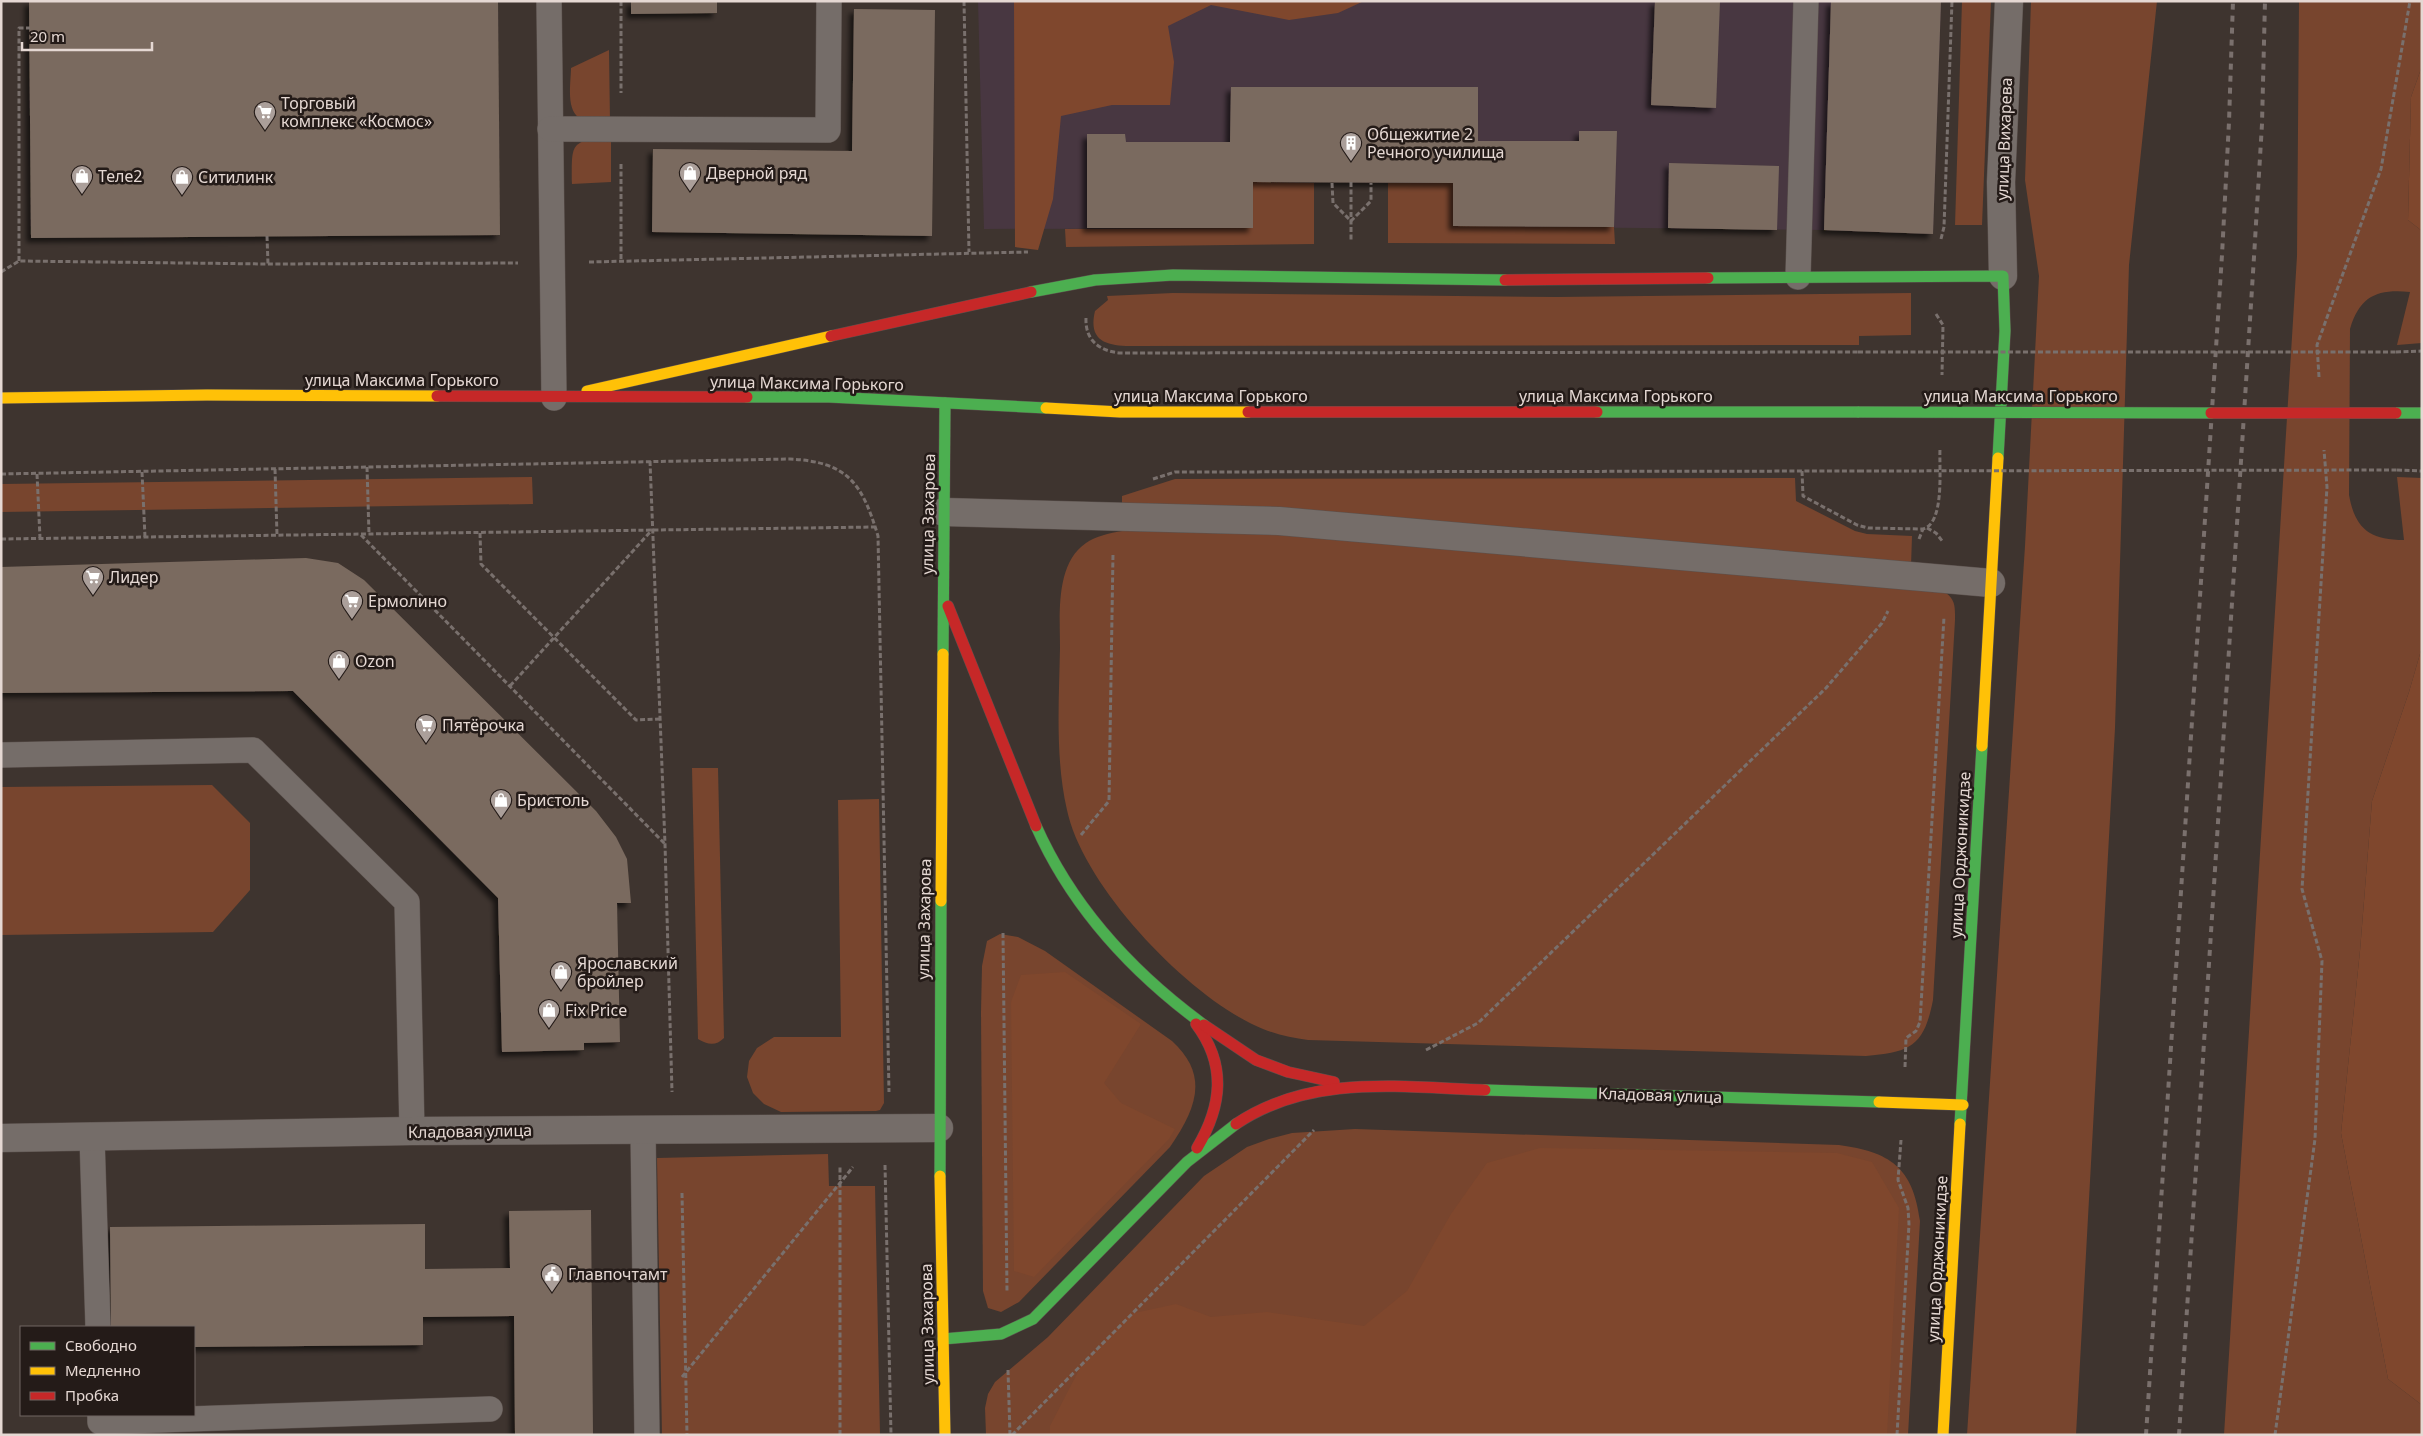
<svg xmlns="http://www.w3.org/2000/svg" width="2423" height="1436" font-family="'Noto Sans',sans-serif">
<style>
.education{fill:#483741}
.green{fill:#78452e}
.forest{fill:#7f472d}
.building{fill:#7a6a5f;filter:url(#shadow)}
.lines{fill:none;stroke-linecap:round;stroke-linejoin:round}
.lane-casing{stroke:#5b514d;stroke-width:26}
.street-casing{stroke:#5b514d;stroke-width:29}
.fast-casing{stroke:#5b514d;stroke-width:12}
.slow-casing{stroke:#5b514d;stroke-width:12}
.jam-casing{stroke:#5b514d;stroke-width:12}
.path{stroke:#79706d;stroke-width:3;stroke-dasharray:5 2.5;stroke-linecap:butt}
.lane{stroke:#756d69;stroke-width:25}
.street{stroke:#756d69;stroke-width:28}
.fast{stroke:#4caf50;stroke-width:11}
.slow{stroke:#ffc107;stroke-width:11}
.jam{stroke:#c62828;stroke-width:11}
.rail{stroke:#7a706d;stroke-width:4;stroke-dasharray:6 6;stroke-linecap:butt}
.fast-bridge-casing{stroke:#5b514d;stroke-width:12;stroke-linecap:butt}
.jam-bridge-casing{stroke:#5b514d;stroke-width:12;stroke-linecap:butt}
.path-bridge{stroke:#79706d;stroke-width:3;stroke-dasharray:5 2.5;stroke-linecap:butt}
.fast-bridge{stroke:#4caf50;stroke-width:11}
.jam-bridge{stroke:#c62828;stroke-width:11}
.labels{text-anchor:middle;dominant-baseline:central;stroke-width:5;stroke-linejoin:round;paint-order:stroke}
.poi-label{font-size:16px;fill:#e5d8d3;stroke:#241b18;text-anchor:start}
.street-label{font-size:16px;fill:#e5d8d3;stroke:#241b18}
</style>
<defs>
<filter id="shadow"><feDropShadow dx="-4.5" dy="4.5" stdDeviation="2.5" flood-color="#0009"/></filter>
</defs>
<rect width="100%" height="100%" fill="#3e342f"/>
<path class="education" d="M 978,1 L 1941,1 L 1933,234 L 1824,230 L 1453,226 L 1453,183 L 1253,182 L 1253,228 L 984,229 Z"/>
<g class="green">
<path d="M 1962,1 L 1991,1 L 1982,225 L 1955,225 Z"/>
<path d="M 2031,1 L 2157,1 L 2129,265 L 2115,728 L 2076,1435 L 1967,1435 L 2025,546 L 2039,276 L 2025,180 Z"/>
<path d="M 2299,1 L 2422,1 L 2422,66 L 2411,97 L 2408,220 L 2422,231 L 2422,343 L 2397,345 L 2410,292 C 2377,289 2360,296 2350,329 L 2349,495 C 2355,528 2369,540 2404,540 L 2397,477 L 2422,478 L 2422,647 L 2409,692 L 2372,801 L 2360,951 L 2341,1133 L 2388,1379 L 2422,1405 L 2422,1435 L 2224,1435 L 2297,256 Z"/>
<path d="M 609,50 L 610,122 C 602,121 590,122 582,119 C 565,113 571,82 571,68 Z"/>
<path d="M 611,137 L 611,182 L 572,184 C 572,143 569,141 611,137 Z"/>
<path d="M 1253,182 L 1314,183 L 1314,244 L 1066,247 L 1065,229 L 1253,228 Z"/>
<path d="M 1388,183 L 1453,183 L 1453,226 L 1614,227 L 1615,244 L 1388,243 Z"/>
<path d="M 1173,293 L 1557,297 L 1911,293 L 1911,335 L 1859,336 L 1859,345 L 1130,346 C 1105,346 1088,340 1095,311 L 1108,300 L 1107,296 Z"/>
<path d="M 532,477 L 533,504 L 1,512 L 1,484 Z"/>
<path d="M 1795,478 L 1796,501 L 1855,531 L 1867,534 L 1912,536 L 1911,566 L 1122,504 L 1122,496 L 1175,479 Z"/>
<path d="M 1231,529 L 1946,593 C 1956,600 1955,609 1955,620 L 1933,1000 C 1924,1046 1911,1052 1866,1056 L 1308,1040 C 1293,1038 1278,1035 1263,1029 C 1191,1000 1083,887 1067,810 C 1055,758 1059,701 1060,648 C 1060,615 1055,564 1086,543 C 1116,522 1194,529 1231,529 Z"/>
<path d="M 692,768 L 718,768 L 724,1038 C 716,1046 708,1045 698,1039 Z"/>
<path d="M 212,785 L 250,823 L 250,890 L 213,932 L 1,935 L 1,787 Z"/>
<path d="M 879,799 L 884,1103 L 880,1110 L 876,1111 L 781,1112 L 764,1104 L 753,1093 L 747,1077 L 749,1061 L 757,1048 L 774,1037 L 841,1037 L 838,800 Z"/>
<path d="M 1000,934 L 1018,937 L 1045,951 L 1172,1041 C 1210,1076 1196,1109 1170,1147 L 1019,1302 L 1001,1312 L 988,1308 L 983,1291 L 981,1012 L 982,966 L 987,941 Z"/>
<path d="M 1355,1129 L 1839,1145 C 1890,1152 1913,1167 1920,1221 L 1908,1435 L 986,1435 L 985,1408 L 988,1394 L 995,1382 L 1048,1337 L 1204,1176 L 1247,1147 L 1269,1139 L 1292,1133 Z"/>
<path d="M 828,1154 L 829,1186 L 875,1186 L 880,1435 L 662,1435 L 657,1158 Z"/>
</g>
<g class="forest">
<path d="M 1014,1 L 1364,1 L 1338,13 L 1289,20 L 1211,5 L 1168,26 L 1174,62 L 1170,105 L 1112,105 L 1061,116 L 1053,199 L 1038,250 L 1015,247 Z"/>
<path d="M 2422,66 L 2422,231 L 2408,220 L 2411,97 Z"/>
<path d="M 2422,647 L 2422,1405 L 2388,1379 L 2341,1133 L 2360,951 L 2372,801 L 2409,692 Z"/>
<path d="M 1065,972 L 1141,1024 L 1104,1083 L 1121,1103 L 1175,1129 L 1169,1139 L 1034,1277 L 1014,1271 L 1011,1002 L 1021,975 Z"/>
<path d="M 1540,1148 L 1837,1153 L 1872,1162 L 1899,1208 L 1887,1435 L 1050,1435 L 1050,1426 L 1082,1364 L 1130,1314 L 1176,1304 L 1211,1317 L 1267,1312 L 1364,1326 L 1407,1291 L 1451,1214 L 1487,1163 Z"/>
</g>
<g class="building">
<path d="M 29,1 L 498,1 L 500,235 L 31,238 Z"/>
<path d="M 631,1 L 717,1 L 717,13 L 631,14 Z"/>
<path d="M 1655,1 L 1720,1 L 1716,108 L 1651,105 Z"/>
<path d="M 1831,1 L 1941,1 L 1933,234 L 1824,230 Z"/>
<path d="M 854,9 L 935,10 L 932,236 L 652,232 L 653,149 L 852,151 Z"/>
<path d="M 1231,87 L 1478,87 L 1478,141 L 1579,141 L 1579,131 L 1617,131 L 1614,227 L 1453,226 L 1453,183 L 1253,182 L 1253,228 L 1087,228 L 1087,134 L 1125,134 L 1126,142 L 1230,142 Z"/>
<path d="M 1669,163 L 1779,166 L 1777,230 L 1668,228 Z"/>
<path d="M 306,558 L 338,563 L 364,580 L 596,811 L 616,837 L 627,859 L 631,903 L 617,903 L 620,1042 L 584,1043 L 584,1050 L 502,1052 L 498,898 L 293,691 L 1,693 L 1,567 Z"/>
<path d="M 591,1210 L 593,1435 L 515,1435 L 514,1316 L 423,1317 L 423,1345 L 194,1347 L 194,1327 L 111,1327 L 110,1227 L 425,1224 L 425,1269 L 510,1268 L 509,1211 Z"/>
</g>
<g class="lines">
<g class="lane-casing">
<g id="lane">
<path d="M 549,1 L 554,398"/>
<path d="M 550,129 L 828,130 L 829,1"/>
<path d="M 1798,277 L 1806,1"/>
<path d="M 1,755 L 253,750 L 407,902 L 412,1131"/>
<path d="M 643,1129 L 647,1435"/>
<path d="M 92,1137 L 98,1327"/>
<path d="M 100,1415 L 100,1422 L 490,1409"/>
</g>
</g>
<g class="street-casing">
<g id="street">
<path d="M 2003,276 L 2001,182 L 2009,1"/>
<path d="M 944,512 L 1279,521 L 1991,583"/>
<path d="M 1,1138 L 412,1131 L 939,1128"/>
</g>
</g>
<g class="fast-casing">
<g id="fast">
<path d="M 1708,278 L 2003,276 L 2005,331 L 1998,458"/>
<path d="M 1031,292 L 1095,280 L 1173,275 L 1505,280"/>
<path d="M 747,397 L 829,397 L 1046,408"/>
<path d="M 1597,412 L 1859,412"/>
<path d="M 2396,413 L 2422,413"/>
<path d="M 943,654 L 945,403"/>
<path d="M 1036,826 C 1072,907 1133,973 1204,1025"/>
<path d="M 1485,1090 L 1879,1102"/>
<path d="M 1960,1124 L 1982,746"/>
<path d="M 940,1176 L 941,901"/>
<path d="M 943,1339 L 1001,1334 L 1033,1319 L 1187,1162 L 1236,1124"/>
</g>
</g>
<g class="slow-casing">
<g id="slow">
<path d="M 587,391 L 831,336"/>
<path d="M 1,398 L 207,395 L 437,396"/>
<path d="M 1046,408 L 1120,412 L 1248,412"/>
<path d="M 1982,746 L 1998,458"/>
<path d="M 941,901 L 943,654"/>
<path d="M 1879,1102 L 1963,1105"/>
<path d="M 940,1176 L 945,1435"/>
<path d="M 1943,1435 L 1960,1124"/>
</g>
</g>
<g class="jam-casing">
<g id="jam">
<path d="M 1505,280 L 1708,278"/>
<path d="M 831,336 L 1031,292"/>
<path d="M 437,396 L 747,397"/>
<path d="M 1248,412 L 1597,412"/>
<path d="M 948,606 L 1036,826"/>
<path d="M 1196,1024 C 1227,1065 1222,1106 1197,1148"/>
<path d="M 1204,1025 L 1256,1060 L 1288,1072 L 1334,1082"/>
<path d="M 1236,1124 C 1310,1074 1400,1087 1485,1090"/>
</g>
</g>
<g class="path">
<path d="M 621,1 L 621,93"/>
<path d="M 964,1 L 969,252"/>
<path d="M 621,164 L 621,261"/>
<path d="M 1351,182 L 1351,242"/>
<path d="M 1332,183 L 1333,203 L 1351,221 L 1371,201 L 1371,183"/>
<path d="M 267,236 L 268,264"/>
<path d="M 1941,239 L 1944,227 L 1952,1"/>
<path d="M 19,261 L 19,28 L 30,28"/>
<path d="M 589,262 L 1028,252"/>
<path d="M 1,272 L 19,261 L 268,264 L 518,263"/>
<path d="M 1936,314 L 1943,325 L 1942,375"/>
<path d="M 1086,318 C 1085,340 1099,351 1120,353 L 1858,352"/>
<path d="M 2396,352 L 2422,351"/>
<path d="M 2319,377 L 2317,345 L 2381,169 L 2410,1"/>
<path d="M 650,461 L 665,844 L 672,1092"/>
<path d="M 367,467 L 369,534"/>
<path d="M 275,469 L 277,535"/>
<path d="M 2397,470 L 2422,471"/>
<path d="M 1802,471 L 1803,496 L 1857,525 L 1868,528 L 1923,529 C 1945,523 1939,468 1940,449"/>
<path d="M 142,472 L 145,537"/>
<path d="M 1,474 L 790,459 C 848,462 862,483 878,536 L 889,1092"/>
<path d="M 37,474 L 40,538"/>
<path d="M 1153,479 L 1175,472 L 1859,471"/>
<path d="M 1927,528 L 1936,533 L 1943,542"/>
<path d="M 480,533 L 481,564 L 636,720 L 660,719"/>
<path d="M 361,535 L 665,844"/>
<path d="M 1,539 L 875,527"/>
<path d="M 1919,539 L 1923,529"/>
<path d="M 510,686 L 652,530"/>
<path d="M 1081,835 L 1109,801 L 1113,554"/>
<path d="M 1003,933 L 1007,1292"/>
<path d="M 1426,1050 L 1478,1023 L 1826,688 L 1882,623 L 1888,611"/>
<path d="M 1905,1067 L 1906,1038 L 1916,1031 L 1920,1022 L 1944,617"/>
<path d="M 885,1165 L 891,1435"/>
<path d="M 682,1193 L 687,1435"/>
<path d="M 1008,1370 L 1010,1435"/>
<path d="M 682,1377 L 853,1167"/>
<path d="M 840,1435 L 840,1165"/>
<path d="M 1012,1435 L 1314,1130"/>
<path d="M 1897,1435 L 1909,1224 L 1908,1208 L 1898,1180 L 1901,1140"/>
<path d="M 2275,1435 L 2315,1139 L 2322,961 L 2302,889 L 2327,487 L 2324,450"/>
</g>
<use href="#lane" class="lane"/>
<use href="#street" class="street"/>
<use href="#fast" class="fast"/>
<use href="#slow" class="slow"/>
<use href="#jam" class="jam"/>
<g class="rail">
<path d="M 2146,1435 L 2222,255 L 2229,122 L 2233,1"/>
<path d="M 2179,1435 L 2254,257 L 2262,124 L 2265,1"/>
</g>
<g class="fast-bridge-casing">
<path id="fast-bridge" d="M 1859,412 L 2211,413"/>
</g>
<g class="jam-bridge-casing">
<path id="jam-bridge" d="M 2211,413 L 2396,413"/>
</g>
<g class="path-bridge">
<path d="M 1858,352 L 2396,352"/>
<path d="M 1859,471 L 2397,470"/>
</g>
<use href="#fast-bridge" class="fast-bridge"/>
<use href="#jam-bridge" class="jam-bridge"/>
</g>
<defs>
<g id="supermarket-pin" transform="scale(1.125)"><path d="M0 17L-7.5 6A9.5 9.5 0 1 1 7.5 6Z" fill="#ab9f9a" stroke="#241b18"/><path d="M-6-5.5h2.5l.6 2H6L4.5 2H-2.5L-4.4-4H-6ZM-1.5 3.2a1.3 1.3 0 1 0 .1 0ZM3 3.2a1.3 1.3 0 1 0 .1 0Z" fill="#fff"/></g>
<g id="building-pin" transform="scale(1.125)"><path d="M0 17L-7.5 6A9.5 9.5 0 1 1 7.5 6Z" fill="#ab9f9a" stroke="#241b18"/><path d="M-4-6H4V6H1V3H-1V6H-4ZM-2.5-4.3h1.7v1.8h-1.7ZM.8-4.3h1.7v1.8H.8ZM-2.5-1h1.7V.8h-1.7ZM.8-1h1.7V.8H.8Z" fill="#fff"/></g>
<g id="shop-pin" transform="scale(1.125)"><path d="M0 17L-7.5 6A9.5 9.5 0 1 1 7.5 6Z" fill="#ab9f9a" stroke="#241b18"/><path d="M-5-2.5h2.3a2.7 3.5 0 0 1 5.4 0H5L5.5 6h-11ZM-1.5-2.5h3a1.5 2.3 0 0 0-3 0Z" fill="#fff"/></g>
<g id="civic-pin" transform="scale(1.125)"><path d="M0 17L-7.5 6A9.5 9.5 0 1 1 7.5 6Z" fill="#ab9f9a" stroke="#241b18"/><path d="M-.6-6.5H3V-4.5H.6V-3L4-1V1h2V6H-6V1h2V-1L-.6-3ZM-1.2 2.5V6h2.4V2.5Z" fill="#fff"/></g>
</defs>
<g fill-rule="evenodd">
<use href="#supermarket-pin" x="265" y="112"/>
<use href="#building-pin" x="1351" y="143"/>
<use href="#shop-pin" x="690" y="173"/>
<use href="#shop-pin" x="82" y="176"/>
<use href="#shop-pin" x="182" y="177"/>
<use href="#supermarket-pin" x="93" y="577"/>
<use href="#supermarket-pin" x="352" y="601"/>
<use href="#shop-pin" x="339" y="661"/>
<use href="#supermarket-pin" x="426" y="725"/>
<use href="#shop-pin" x="501" y="800"/>
<use href="#shop-pin" x="561" y="972"/>
<use href="#shop-pin" x="549" y="1010"/>
<use href="#civic-pin" x="552" y="1274"/>
</g>
<g class="labels">
<g class="poi-label">
<text x="281" y="103">Торговый<tspan x="281" dy="18">комплекс «Космос»</tspan></text>
<text x="1367" y="134">Общежитие 2<tspan x="1367" dy="18">Речного училища</tspan></text>
<text x="706" y="173">Дверной ряд</text>
<text x="98" y="176">Теле2</text>
<text x="198" y="177">Ситилинк</text>
<text x="109" y="577">Лидер</text>
<text x="368" y="601">Ермолино</text>
<text x="355" y="661">Ozon</text>
<text x="442" y="725">Пятёрочка</text>
<text x="517" y="800">Бристоль</text>
<text x="577" y="963">Ярославский<tspan x="577" dy="18">бройлер</tspan></text>
<text x="565" y="1010">Fix Price</text>
<text x="568" y="1274">Главпочтамт</text>
</g>
<g class="street-label">
<text transform="translate(2004 139) rotate(-88)">улица Вихарева</text>
<text x="402" y="380">улица Максима Горького</text>
<text transform="translate(807 383) rotate(1)">улица Максима Горького</text>
<text x="1211" y="396">улица Максима Горького</text>
<text x="1616" y="396">улица Максима Горького</text>
<text x="2021" y="396">улица Максима Горького</text>
<text transform="translate(928 514) rotate(-89)">улица Захарова</text>
<text transform="translate(1960 855) rotate(-87)">улица Орджоникидзе</text>
<text transform="translate(924 919) rotate(-89)">улица Захарова</text>
<text transform="translate(1660 1095) rotate(2)">Кладовая улица</text>
<text transform="translate(470 1131) rotate(-1)">Кладовая улица</text>
<text transform="translate(1937 1259) rotate(-87)">улица Орджоникидзе</text>
<text transform="translate(927 1324) rotate(-91)">улица Захарова</text>
</g>
</g>
<rect width="2423" height="1436" fill="none" stroke="#e5d8d3" stroke-width="5"/>
<rect x="20" y="1326" width="175" height="90" fill="#241b18" stroke="#716763"/>
<rect x="30" y="1342" width="25" height="8" fill="#4caf50" stroke="#716763"/>
<text x="65" y="1351" font-size="15" fill="#e5d8d3">Свободно</text>
<rect x="30" y="1367" width="25" height="8" fill="#ffc107" stroke="#716763"/>
<text x="65" y="1376" font-size="15" fill="#e5d8d3">Медленно</text>
<rect x="30" y="1392" width="25" height="8" fill="#c62828" stroke="#716763"/>
<text x="65" y="1401" font-size="15" fill="#e5d8d3">Пробка</text>
<path d="M22 42v8h130v-8" fill="none" stroke="#e5d8d3" stroke-width="2.5"/>
<text x="30" y="42" font-size="15" fill="#e5d8d3" stroke="#241b18" stroke-width="4" paint-order="stroke">20 m</text>
</svg>
